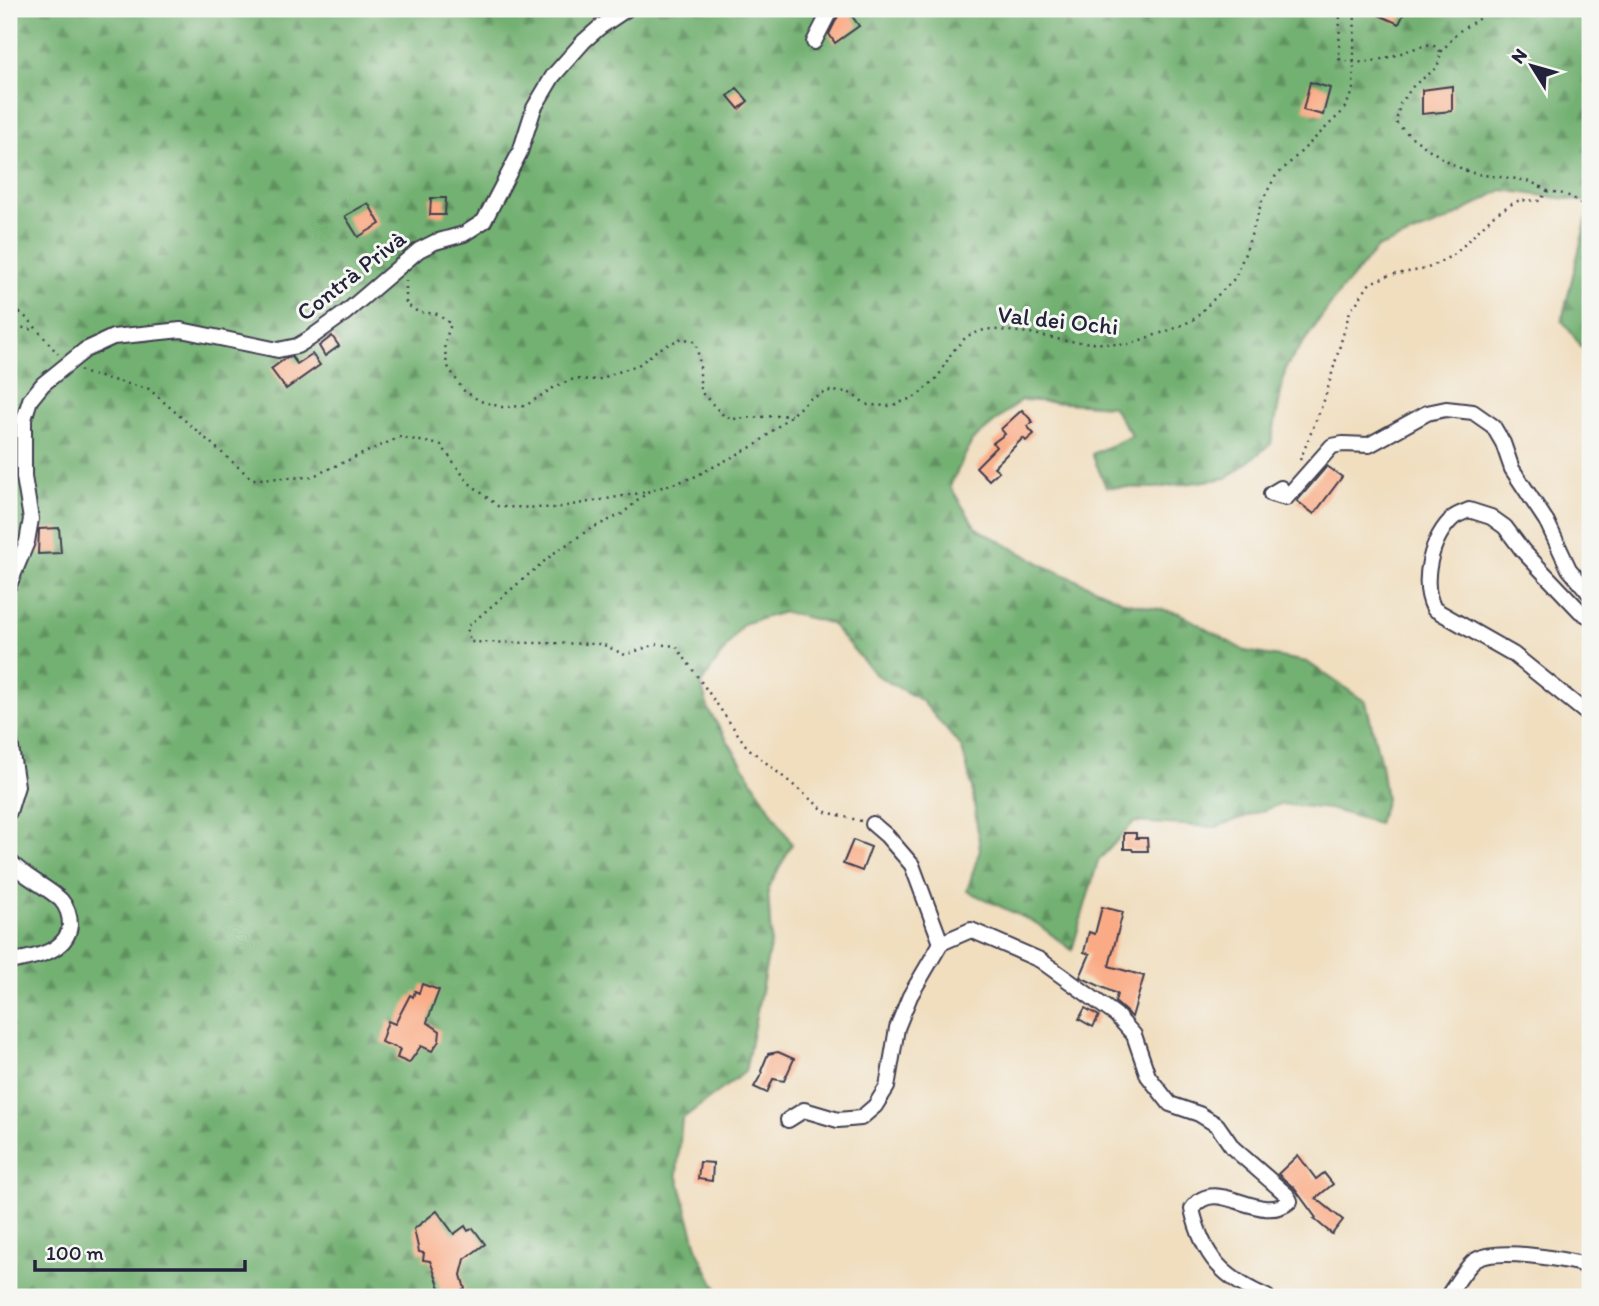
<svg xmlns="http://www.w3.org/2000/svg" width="1599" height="1306" font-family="Itim,sans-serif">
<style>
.forest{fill:url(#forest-firs);stroke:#4a6a56;stroke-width:2}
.building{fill:#faaa84}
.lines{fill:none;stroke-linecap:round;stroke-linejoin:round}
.minor-casing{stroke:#413e4f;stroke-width:18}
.path{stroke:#413e4f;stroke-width:2.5;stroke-dasharray:2 5;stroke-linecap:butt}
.minor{stroke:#fff;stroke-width:14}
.labels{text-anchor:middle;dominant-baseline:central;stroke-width:6;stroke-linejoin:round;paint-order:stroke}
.street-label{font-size:24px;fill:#22223b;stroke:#f6f6f2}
</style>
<defs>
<pattern id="forest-firs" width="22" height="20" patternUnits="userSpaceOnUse" patternTransform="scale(1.75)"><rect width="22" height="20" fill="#73b172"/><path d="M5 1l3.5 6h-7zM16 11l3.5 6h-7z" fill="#5e905f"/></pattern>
</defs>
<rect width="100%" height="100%" fill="#f6f6f2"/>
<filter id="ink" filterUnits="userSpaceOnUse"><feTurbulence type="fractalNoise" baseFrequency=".0143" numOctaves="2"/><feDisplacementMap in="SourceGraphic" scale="14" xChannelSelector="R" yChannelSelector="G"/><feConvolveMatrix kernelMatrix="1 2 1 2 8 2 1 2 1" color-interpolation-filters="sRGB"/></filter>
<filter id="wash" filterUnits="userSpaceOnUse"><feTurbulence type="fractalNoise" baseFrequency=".00686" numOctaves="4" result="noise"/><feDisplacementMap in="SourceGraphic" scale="28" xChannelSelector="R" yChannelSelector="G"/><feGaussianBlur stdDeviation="1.57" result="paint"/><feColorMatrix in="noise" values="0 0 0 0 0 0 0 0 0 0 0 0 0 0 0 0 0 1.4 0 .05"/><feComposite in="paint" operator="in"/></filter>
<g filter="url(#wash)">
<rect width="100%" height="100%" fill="#f0debf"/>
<g class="forest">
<path d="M 9,9 L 1590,9 L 1590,202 L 1502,190 L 1446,221 L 1377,248 L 1339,293 L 1286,367 L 1271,444 L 1227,478 L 1155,488 L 1106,487 L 1092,454 L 1132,436 L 1112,406 L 1021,400 L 972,441 L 950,486 L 976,528 L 1045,566 L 1125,602 L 1179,613 L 1245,651 L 1307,662 L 1366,702 L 1381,764 L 1386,800 L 1378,823 L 1329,809 L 1281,804 L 1216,827 L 1134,822 L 1098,861 L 1072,950 L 1036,923 L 967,891 L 980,849 L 972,787 L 962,748 L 922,701 L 876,675 L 830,623 L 784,612 L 743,624 L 701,684 L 709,711 L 792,844 L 768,889 L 771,941 L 745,1072 L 682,1119 L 677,1174 L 699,1254 L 721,1297 L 9,1297 Z"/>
<path d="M 1590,205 L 1590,359 L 1562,320 Z"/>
</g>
<g id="blocks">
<g class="building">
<path d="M 844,9 L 847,9 L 859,26 L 835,43 L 829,34 L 840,12 Z"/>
<path d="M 1365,9 L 1406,9 L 1399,24 Z"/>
<path d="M 1310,82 L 1330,88 L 1323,115 L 1303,110 Z"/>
<path d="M 1452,86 L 1452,111 L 1422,114 L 1422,90 Z"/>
<path d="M 737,88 L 748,101 L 739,109 L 728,96 Z"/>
<path d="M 431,198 L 446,198 L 445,215 L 430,215 Z"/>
<path d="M 368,203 L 380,224 L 358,237 L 345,216 Z"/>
<path d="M 332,336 L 339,346 L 325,356 L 319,346 Z"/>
<path d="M 312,354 L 320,365 L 286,389 L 271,369 L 286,358 L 292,357 L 297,364 Z"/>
<path d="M 1022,410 L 1033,422 L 1027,426 L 1034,434 L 1026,441 L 1023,438 L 994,467 L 999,471 L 989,480 L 976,467 L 996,447 L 993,443 L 1005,434 L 1001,429 Z"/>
<path d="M 1327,466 L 1342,477 L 1314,514 L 1297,501 Z"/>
<path d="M 59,528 L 61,553 L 38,554 L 39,529 Z"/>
<path d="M 1124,833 L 1136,833 L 1136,838 L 1147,838 L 1148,851 L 1133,851 L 1132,849 L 1124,849 Z"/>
<path d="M 853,840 L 871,847 L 862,871 L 843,864 Z"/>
<path d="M 1102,907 L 1123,912 L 1109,966 L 1144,976 L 1132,1017 L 1115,1002 L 1117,994 L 1080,977 L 1090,954 L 1084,952 L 1089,932 L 1095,934 Z"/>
<path d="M 422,984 L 439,990 L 427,1022 L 440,1031 L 439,1041 L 432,1051 L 421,1046 L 409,1063 L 397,1058 L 400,1049 L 381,1042 L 388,1021 L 395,1024 L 410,995 L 413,997 L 415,991 L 419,993 Z"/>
<path d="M 1085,1008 L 1099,1016 L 1093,1027 L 1079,1019 Z"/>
<path d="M 778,1052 L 794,1059 L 784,1081 L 773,1079 L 767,1093 L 754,1087 L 762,1073 L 761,1071 L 768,1054 Z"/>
<path d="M 1298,1155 L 1316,1179 L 1324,1173 L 1333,1184 L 1316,1198 L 1343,1220 L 1332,1234 L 1314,1219 L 1316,1218 L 1294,1188 L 1278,1174 Z"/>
<path d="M 700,1162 L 713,1163 L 712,1181 L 698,1179 Z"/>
<path d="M 437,1211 L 454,1234 L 465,1226 L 468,1231 L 473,1228 L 485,1244 L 465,1259 L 461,1275 L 465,1289 L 454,1294 L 442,1293 L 430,1261 L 423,1260 L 424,1253 L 419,1252 L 414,1229 Z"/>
</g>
</g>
</g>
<g filter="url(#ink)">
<use href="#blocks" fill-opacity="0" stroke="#413e4f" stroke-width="2"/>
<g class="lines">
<g class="minor-casing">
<g id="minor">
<path d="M 814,42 L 831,9"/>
<path d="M 1281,488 L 1271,494 L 1286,498 L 1332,446 L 1343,444 L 1369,445 L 1427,413 L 1446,409 L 1473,412 L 1493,426 L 1503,443 L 1512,469 L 1547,522 L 1569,569 L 1590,594"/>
<path d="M 9,585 L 27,542 L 31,519 L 24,477 L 24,419 L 30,400 L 43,384 L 85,350 L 113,337 L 181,330 L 278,350 L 297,346 L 309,339 L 345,313 L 419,250 L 435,242 L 464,234 L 484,221 L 520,152 L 534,108 L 553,76 L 584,41 L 600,27 L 627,9"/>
<path d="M 1590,617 L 1580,611 L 1523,551 L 1505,527 L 1491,517 L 1469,510 C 1465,512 1458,514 1454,517 C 1431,537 1420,582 1434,609 L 1513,654 L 1590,716"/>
<path d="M 9,735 L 17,786 L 9,812"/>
<path d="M 873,824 L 887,836 L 912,865 L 941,943"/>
<path d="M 9,860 C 23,877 45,885 61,900 C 67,907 70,916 70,925 C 67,953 31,958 9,962"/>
<path d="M 788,1120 L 804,1110 L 838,1120 L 861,1118 L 875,1106 L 887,1087 L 897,1028 L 910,996 L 941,943 L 971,930 L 1040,960 L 1116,1015 L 1134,1035 L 1148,1076 L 1170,1104 L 1199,1114 L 1217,1125 L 1233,1148 L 1287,1195 L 1290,1201 C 1259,1227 1216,1173 1192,1209 C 1203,1257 1223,1278 1267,1297"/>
<path d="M 1447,1297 C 1455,1286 1463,1271 1473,1262 C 1492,1245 1566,1260 1590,1266"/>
</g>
</g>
<g class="path">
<path d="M 1441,52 L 1458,32 L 1478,19 L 1482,9"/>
<path d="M 1547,191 C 1570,194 1580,198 1590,220"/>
<path d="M 406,280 L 406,304 L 418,312 L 437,314 L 451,324 L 444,344 L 447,365 L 463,390 L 480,401 L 502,407 L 525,406 L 556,386 L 574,379 L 597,380 L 621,371 L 640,364 L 657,350 L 682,338 L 696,342 L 700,365 L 700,391 L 722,414 L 731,419 L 791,415"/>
<path d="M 9,303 L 30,321 L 58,354"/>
<path d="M 9,328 L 13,326 L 36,330"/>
<path d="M 80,370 L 88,374 L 149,389 L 252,479 L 311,477 L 400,437 L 441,445 L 468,482 L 499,507 L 555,508 L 646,492"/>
<path d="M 1300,460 L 1325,398 L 1349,314 L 1370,283 L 1390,275 L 1426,269 L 1455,254 L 1494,215 L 1515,202 L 1521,200 L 1540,201 L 1547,191 C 1527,175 1497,179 1473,173 C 1456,169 1406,136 1396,122 L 1400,104 L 1414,85 L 1437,68 L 1441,52 L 1432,44 C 1400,50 1372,70 1339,59 L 1340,9"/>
<path d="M 861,821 L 826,812 L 747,747 L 676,646 L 656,644 L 625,655 L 602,644 L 470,642 L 467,627 L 554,553 L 590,529 L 622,514 L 649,491 L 692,478 L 757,444 L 810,399 L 827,391 L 848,392 L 868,405 L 891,406 L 917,396 L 938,377 L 952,352 L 967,336 L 987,329 L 1030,333 L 1066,341 L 1126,345 L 1173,329 L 1193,320 L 1235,278 L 1246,251 L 1262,201 L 1275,177 L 1343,111 L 1353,92 L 1355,9"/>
</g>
<use href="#minor" class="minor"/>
</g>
</g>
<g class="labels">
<g class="street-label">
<text transform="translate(351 275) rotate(-38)">Contrà Privà</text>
<text transform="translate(1058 320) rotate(6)">Val dei Ochi</text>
</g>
</g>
<rect width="1599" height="1306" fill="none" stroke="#f6f6f2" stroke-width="35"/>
<g transform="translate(1532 66) rotate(307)" stroke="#f6f6f2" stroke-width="5" paint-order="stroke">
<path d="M0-5L12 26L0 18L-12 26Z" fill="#22223b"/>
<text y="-10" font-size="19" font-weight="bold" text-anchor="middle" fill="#22223b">N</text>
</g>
<path d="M35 1260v10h210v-10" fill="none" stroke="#22223b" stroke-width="3.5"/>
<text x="46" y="1260" font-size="21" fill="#22223b" stroke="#f6f6f2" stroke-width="5" paint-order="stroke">100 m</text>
</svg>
